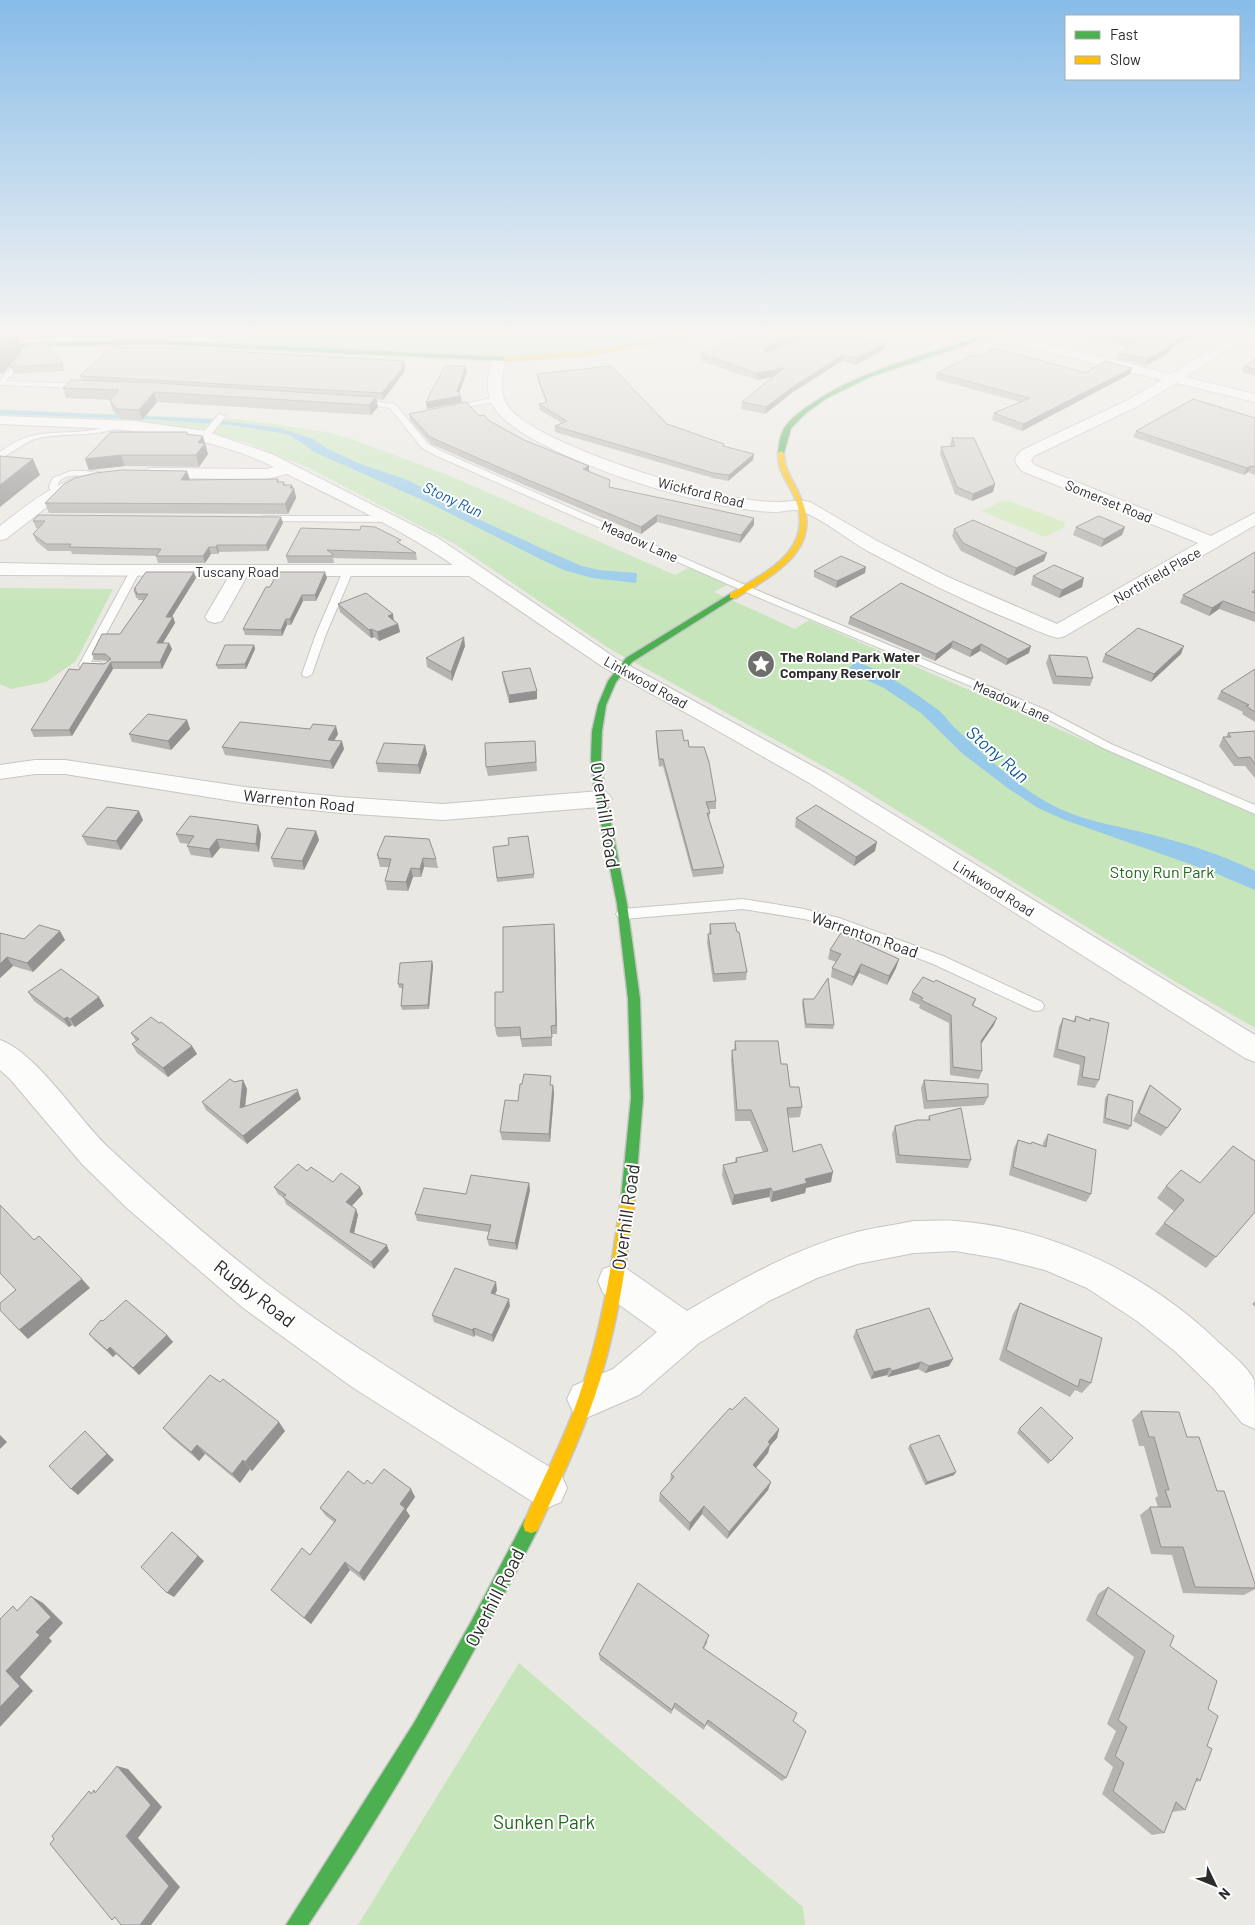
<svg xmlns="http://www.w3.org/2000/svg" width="1255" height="1925" font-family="Barlow,sans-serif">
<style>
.green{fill:#c7e5bb}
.pitch{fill:#d1e9b9}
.water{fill:#96c9ea}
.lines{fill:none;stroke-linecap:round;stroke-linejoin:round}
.lane-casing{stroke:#c7c6c7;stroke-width:2}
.street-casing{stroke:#c7c6c7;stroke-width:2}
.fast-casing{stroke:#c7c6c7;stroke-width:3}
.slow-casing{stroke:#c7c6c7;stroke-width:3}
.lane{fill:#fcfcfb;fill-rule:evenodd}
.street{fill:#fcfcfb;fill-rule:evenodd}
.fast{fill:#4caf50;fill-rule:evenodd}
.slow{fill:#ffc107;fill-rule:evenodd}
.wall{fill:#b5b4b0}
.shaded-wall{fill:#949290}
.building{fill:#d3d1cd;stroke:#949290}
.labels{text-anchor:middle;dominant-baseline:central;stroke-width:4;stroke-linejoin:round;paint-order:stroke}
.far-street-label{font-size:14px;fill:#2c2c2c;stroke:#fff}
.far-poi-label{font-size:14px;font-weight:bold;fill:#2c2c2c;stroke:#fff;text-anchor:start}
.far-water-label{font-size:15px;font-style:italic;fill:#0e589d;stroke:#fff}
.street-label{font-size:16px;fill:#2c2c2c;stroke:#fff}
.park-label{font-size:16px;fill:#21691b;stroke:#fff}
.water-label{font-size:18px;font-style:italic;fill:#0e589d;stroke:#fff}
.near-street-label{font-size:19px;fill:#2c2c2c;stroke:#fff}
.near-park-label{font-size:19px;fill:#21691b;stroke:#fff}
</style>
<rect width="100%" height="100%" fill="#eae8e2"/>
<g class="green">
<path d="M 71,335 L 313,335 L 496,339 L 555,335 L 675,335 C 619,348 562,352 504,356 L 49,340 L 59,336 Z"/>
<path d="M 0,409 L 245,420 L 321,431 L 349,438 L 448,475 L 675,575 L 690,567 L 729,584 L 714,592 L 795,629 L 809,620 L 1255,815 L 1255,1028 L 1176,982 L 843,777 L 610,649 L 455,544 L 309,468 L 244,442 L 189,428 L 121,420 L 0,416 Z"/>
<path d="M 0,588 L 113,589 L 76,661 L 46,682 L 11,689 L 0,684 Z"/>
<path d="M 519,1663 L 803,1907 L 805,1925 L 358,1925 Z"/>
</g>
<path class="pitch" d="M 1002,501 L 1012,502 L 1064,522 L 1065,527 L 1045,537 L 981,511 Z"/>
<g class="water">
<path d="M 0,410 L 210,419 L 280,428 L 313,439 L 326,448 L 358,463 L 407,480 L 449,501 L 474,517 L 554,554 L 582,566 L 599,570 L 637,573 L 636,583 L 592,578 L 564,570 L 540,559 L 429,503 L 312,451 L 304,444 L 287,434 L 230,425 L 159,420 L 0,414 Z"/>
<path d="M 856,662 C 885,671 912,691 937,709 C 944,714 949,722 955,728 C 988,758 1020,790 1060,809 C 1084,820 1111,825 1137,831 C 1178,841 1217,852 1255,871 L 1255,890 L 1215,873 L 1065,820 L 1038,808 L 1009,789 L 963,754 L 921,713 L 884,688 L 860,677 L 848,666 L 850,667 Z"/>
</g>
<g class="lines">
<g class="lane-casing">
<g id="lane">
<path d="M 1209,335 L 1221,335 L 1239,340 L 1236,342 Z"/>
<path d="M 24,354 L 27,356 L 6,381 L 84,384 L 88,386 L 84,388 L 0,385 L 0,380 Z"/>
<path d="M 496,397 L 500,399 L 499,401 L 450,410 L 446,408 Z"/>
<path d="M 355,399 L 395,404 L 428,444 L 443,452 L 761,592 L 1046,710 L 1111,744 L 1255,805 L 1255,814 L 1103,748 L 1038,714 L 755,596 L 437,456 L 422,448 L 390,408 L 358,403 L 354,401 Z"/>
<path d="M 219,414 L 226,416 L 208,438 L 202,438 L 202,434 Z"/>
<path d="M 117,423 L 121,425 L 120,427 C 93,438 66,432 38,438 C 23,442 14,453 0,458 L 0,452 C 34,426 56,436 94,430 C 102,429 109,425 117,423 Z"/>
<path d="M 71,471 L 87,471 L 101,476 L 97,478 C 88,476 60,471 58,485 C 57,488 58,490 58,493 L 52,493 L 49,486 L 53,478 Z"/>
<path d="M 263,516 L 390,516 L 394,519 L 390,522 L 260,521 L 259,519 Z"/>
<path d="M 135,568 L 140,571 L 91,662 L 99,662 L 104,665 L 99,668 L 80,667 L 79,665 L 130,571 Z"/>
<path d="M 348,568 L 353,571 L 326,634 L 312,674 L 307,677 L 303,676 L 302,674 L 316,634 L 343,571 Z"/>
<path d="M 743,899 L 804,909 L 839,918 L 943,956 L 1042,1002 L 1044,1006 L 1042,1010 L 1037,1011 L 1032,1010 L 933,964 L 831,925 L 804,919 L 743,909 L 623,919 L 618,917 L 616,914 L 618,911 L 623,909 Z"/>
</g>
</g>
<g class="street-casing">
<g id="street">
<path d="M 989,335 L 1011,335 L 1171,374 L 1235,335 L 1250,335 L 1185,377 L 1255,394 L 1255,402 L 1176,383 L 1138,406 L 1034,456 L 1031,461 L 1034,465 L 1211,536 L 1255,513 L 1255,525 L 1065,636 L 1058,638 C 1041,634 1025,625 1009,619 C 960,599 913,575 866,550 C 845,538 825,520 801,511 C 794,508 783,512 775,512 C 763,512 750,510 738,508 C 685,501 516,451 492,404 C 485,390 488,374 492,360 L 499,356 L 504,357 L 506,360 C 502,375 499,391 507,405 C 528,441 694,492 738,498 C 750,500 763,502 776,502 C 788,502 798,499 810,502 L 879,542 L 948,577 L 1057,624 L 1198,543 L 1022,471 L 1015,462 L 1016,457 L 1022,450 L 1128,400 L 1162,380 L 990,338 Z"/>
<path d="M 0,416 L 135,421 L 205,431 L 274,455 L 438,538 L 617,659 L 827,774 L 1255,1035 L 1255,1062 L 1245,1058 L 811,784 L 706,724 L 603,667 L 469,576 L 247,576 L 222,621 L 215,623 L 208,621 L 205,617 L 229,576 L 0,575 L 0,563 L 100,565 L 453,565 C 401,529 344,502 287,474 L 267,479 L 151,478 L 145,476 L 143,473 L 145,470 L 151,468 L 267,469 L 274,467 C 190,425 93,429 0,424 Z"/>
<path d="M 95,471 L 101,473 L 103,476 L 101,479 L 61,496 L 6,539 L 0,540 L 0,526 C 30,502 57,481 95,471 Z"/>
<path d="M 35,760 L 65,760 L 245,787 L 341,797 L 443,804 L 600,791 L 608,794 L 612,799 L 608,804 L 600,807 L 443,820 L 341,813 L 245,803 L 65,774 L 35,774 L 0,779 L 0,765 Z"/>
<path d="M 0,1040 C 36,1052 79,1120 109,1148 C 159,1195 212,1241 266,1283 C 360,1354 462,1413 561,1474 L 567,1488 L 561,1502 L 547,1508 L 533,1502 L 352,1387 L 242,1307 L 128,1209 L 82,1164 L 10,1079 L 0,1070 Z"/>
<path d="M 914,1221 C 928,1221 942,1220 956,1221 C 1051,1228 1146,1273 1215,1339 C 1227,1351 1246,1364 1254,1380 C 1255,1386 1255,1420 1255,1429 L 1242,1423 L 1214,1389 L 1176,1352 L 1137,1321 L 1087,1288 L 1045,1270 L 997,1258 L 955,1251 L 914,1253 L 857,1264 L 817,1278 L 769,1301 L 699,1343 L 639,1395 L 586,1418 L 573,1412 L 567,1399 L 573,1386 L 613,1369 L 657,1332 L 603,1293 L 598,1281 L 603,1269 L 615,1265 L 627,1269 L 687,1311 C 741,1279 796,1248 857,1232 C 876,1227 895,1225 914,1221 Z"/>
</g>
</g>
<g class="fast-casing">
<g id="fast">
<path d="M 362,335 L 541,335 L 538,337 L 474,339 L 365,337 Z"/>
<path d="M 983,335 L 991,335 L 967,345 L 872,376 L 827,398 L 807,412 L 791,428 L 784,453 L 781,455 L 778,453 C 779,444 780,435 785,427 C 791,418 801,411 810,405 C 862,368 925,357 983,335 Z"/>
<path d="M 150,340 L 506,357 L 509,359 L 506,361 L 150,344 L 0,348 L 0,344 Z"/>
<path d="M 730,594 L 737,596 L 632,662 L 616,682 L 606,705 L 602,731 L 601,759 L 604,787 L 627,904 L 640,999 L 643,1098 L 635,1198 L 633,1202 L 628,1204 L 623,1202 L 621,1198 L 631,1098 L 628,999 L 617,904 L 594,787 L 591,759 L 592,731 L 598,705 L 608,681 L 626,658 Z"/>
<path d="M 531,1517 L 537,1519 L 539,1525 L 537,1531 C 468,1667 393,1798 308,1925 L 286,1925 L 414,1723 L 471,1622 L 525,1519 Z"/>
</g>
</g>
<g class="slow-casing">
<g id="slow">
<path d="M 683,335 L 694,335 L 592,355 L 506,361 L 503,359 L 506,357 L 592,351 Z"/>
<path d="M 781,451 L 784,453 C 784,470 794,481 800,496 C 825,549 774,574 736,598 L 730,598 L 730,594 C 768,571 817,549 794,496 C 787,481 777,470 778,453 Z"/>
<path d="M 628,1192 L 633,1194 C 637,1203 631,1228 629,1239 C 623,1286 614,1334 600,1380 C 584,1432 560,1482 537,1531 L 531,1533 L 525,1531 L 523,1525 C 540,1483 563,1443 578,1399 C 601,1334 612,1266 621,1198 L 623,1194 Z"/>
</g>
</g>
<use href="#lane" class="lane"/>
<use href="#street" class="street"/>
<use href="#fast" class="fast"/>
<use href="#slow" class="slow"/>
</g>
<g class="wall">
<path d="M 20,335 L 37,335 L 39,339 L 22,340 Z"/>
<path d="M 750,335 L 809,335 L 768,352 L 885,344 L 884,350 L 855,365 L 842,361 L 793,392 L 765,414 L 741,409 L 742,402 L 774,377 L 757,380 L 701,361 L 701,354 Z"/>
<path d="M 1082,335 L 1196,335 L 1176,345 L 1164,356 L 1145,366 L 1117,359 L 1119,353 L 1129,347 Z"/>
<path d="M 1255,359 L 1255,376 L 1242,372 L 1244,367 Z"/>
<path d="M 404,361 L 405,371 L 383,400 L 376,399 L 378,407 L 371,415 L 157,402 L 142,420 L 121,419 L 113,411 L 110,401 L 111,400 L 66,398 L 63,388 L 82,381 L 80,376 Z"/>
<path d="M 63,364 L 65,371 L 14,374 L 11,367 Z"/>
<path d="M 1132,368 L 1130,374 L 1022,431 L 992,420 L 994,413 L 1020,402 L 935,379 L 937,373 L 1086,373 Z"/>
<path d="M 537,374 L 667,424 L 724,444 L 724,446 L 753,460 L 728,481 L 713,478 L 555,432 L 555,426 L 562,423 L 540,410 L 539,404 L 546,403 L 537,379 Z"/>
<path d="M 409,414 L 479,416 L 488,420 L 610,487 L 754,518 L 754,525 L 740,543 L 657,522 L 641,534 L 522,484 L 431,444 L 410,420 Z"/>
<path d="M 1255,418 L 1255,475 L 1248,472 L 1244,475 L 1133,437 L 1136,431 Z"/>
<path d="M 187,432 L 188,434 L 207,447 L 206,448 L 208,454 L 199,467 L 125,466 L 89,470 L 85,459 Z"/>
<path d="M 952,438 L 995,484 L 993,492 L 972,501 L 955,494 L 940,454 L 941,447 L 951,447 L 950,445 Z"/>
<path d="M 278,479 L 279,482 L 284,482 L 285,485 L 294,488 L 296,498 L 288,514 L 49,513 L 45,503 L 190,480 Z"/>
<path d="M 33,521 L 283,523 L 268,551 L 219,552 L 218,554 L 211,554 L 205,563 L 158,563 L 156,556 L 157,556 L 72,554 L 71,551 L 48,551 L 36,541 L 33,534 L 39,528 L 36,528 Z"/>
<path d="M 1076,527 L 1125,527 L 1122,535 L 1101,547 L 1073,535 Z"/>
<path d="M 301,528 L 402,545 L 416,553 L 417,560 L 333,558 L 334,562 L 333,563 L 288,563 L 286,556 Z"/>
<path d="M 954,529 L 1044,561 L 1014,576 L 961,551 L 952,536 Z"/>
<path d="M 1255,552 L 1255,622 L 1219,609 L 1209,616 L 1180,603 L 1183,595 Z"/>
<path d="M 814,571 L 865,573 L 836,588 L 814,577 Z"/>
<path d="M 1033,576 L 1082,587 L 1059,598 L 1031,585 Z"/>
<path d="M 196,578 L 171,617 L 173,617 L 175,623 L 163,643 L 169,643 L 172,649 L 162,669 L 113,669 L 72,736 L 34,737 L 31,730 L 79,670 L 104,664 L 109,661 L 94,660 L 92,654 L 120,634 L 144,600 L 138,600 L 138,598 L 136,598 L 134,589 Z"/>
<path d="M 327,578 L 316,601 L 303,601 L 291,625 L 287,625 L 282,636 L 245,635 L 243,629 L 270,587 Z"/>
<path d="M 338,604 L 394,620 L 398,624 L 400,632 L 379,641 L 374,637 L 371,638 L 340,612 Z"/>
<path d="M 850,617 L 1029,653 L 1006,665 L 980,651 L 970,657 L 951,648 L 935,661 L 848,624 Z"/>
<path d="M 254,645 L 255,649 L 246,669 L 218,669 L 216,665 Z"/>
<path d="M 465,646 L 452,681 L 427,667 L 426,658 Z"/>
<path d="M 1105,654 L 1181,654 L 1151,682 L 1102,662 Z"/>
<path d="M 1049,655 L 1093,678 L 1090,686 L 1053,684 L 1046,663 Z"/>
<path d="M 1255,669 L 1255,722 L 1242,714 L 1243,712 L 1217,699 L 1221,691 Z"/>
<path d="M 502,672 L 537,699 L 509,703 L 503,680 Z"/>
<path d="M 187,720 L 190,729 L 171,750 L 132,742 L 129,734 Z"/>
<path d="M 656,731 L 684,741 L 689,747 L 716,801 L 716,809 L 709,809 L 710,813 L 709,819 L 724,867 L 723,874 L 693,877 L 663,766 L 659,767 L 656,739 Z"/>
<path d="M 1255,731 L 1255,778 L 1245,766 L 1234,766 L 1219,746 L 1223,737 L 1226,737 L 1228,733 Z"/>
<path d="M 338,734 L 334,740 L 344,749 L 333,769 L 225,755 L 222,747 Z"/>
<path d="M 535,741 L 537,771 L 488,776 L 486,767 Z"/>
<path d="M 425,745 L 427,754 L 420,774 L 378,772 L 376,763 Z"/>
<path d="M 796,818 L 875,851 L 854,866 L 795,827 Z"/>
<path d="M 143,820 L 121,850 L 87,845 L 82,836 Z"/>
<path d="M 316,831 L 319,840 L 304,870 L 274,867 L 271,858 Z"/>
<path d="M 176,834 L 261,834 L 259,852 L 220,848 L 212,858 L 191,855 L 187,846 L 189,844 L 180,843 Z"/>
<path d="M 493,847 L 534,874 L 534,878 L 497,882 Z"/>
<path d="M 377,855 L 436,859 L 438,868 L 424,867 L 421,877 L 413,877 L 408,891 L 387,890 L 385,881 L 389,867 L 380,867 Z"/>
<path d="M 554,924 L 557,1034 L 552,1034 L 552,1046 L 522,1047 L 520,1036 L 498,1037 L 496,1034 L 495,1026 L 503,992 Z"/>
<path d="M 710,924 L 737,932 L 747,972 L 746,980 L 713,982 L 707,942 L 708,934 L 709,934 Z"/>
<path d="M 60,931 L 65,940 L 33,972 L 13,966 L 0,978 L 0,933 L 24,939 Z"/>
<path d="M 830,950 L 899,959 L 896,968 L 887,985 L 859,973 L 852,986 L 831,977 L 832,968 L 836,962 L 828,959 Z"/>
<path d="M 432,961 L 433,966 L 429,1009 L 402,1010 L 401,1006 L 403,988 L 399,988 L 398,984 Z"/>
<path d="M 934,982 L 976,999 L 973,1006 L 994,1025 L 981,1044 L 982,1071 L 979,1079 L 950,1075 L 949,1023 L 919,1008 L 920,1005 L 909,1000 L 912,992 Z"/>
<path d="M 28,992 L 99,997 L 104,1006 L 75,1027 L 72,1025 L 69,1027 L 34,1001 Z"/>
<path d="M 803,999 L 834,1025 L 833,1029 L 805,1028 L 802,1004 Z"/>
<path d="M 1076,1016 L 1089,1020 L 1090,1018 L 1099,1080 L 1095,1088 L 1077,1085 L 1080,1065 L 1053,1057 L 1059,1027 L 1063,1018 L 1073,1021 Z"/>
<path d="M 159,1023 L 192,1046 L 197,1054 L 168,1077 L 137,1053 L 132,1044 L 136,1041 L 131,1033 Z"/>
<path d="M 735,1041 L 781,1064 L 790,1087 L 802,1107 L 800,1117 L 788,1118 L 793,1152 L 831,1182 L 806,1188 L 805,1193 L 771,1202 L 769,1197 L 732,1205 L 722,1175 L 723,1165 L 735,1162 L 736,1158 L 763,1152 L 750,1121 L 735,1121 L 731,1060 L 732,1050 L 734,1050 Z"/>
<path d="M 243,1080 L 247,1089 L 245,1106 L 301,1099 L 247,1144 L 206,1110 L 202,1102 L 234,1082 Z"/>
<path d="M 924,1080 L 988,1097 L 984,1105 L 924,1109 L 921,1088 Z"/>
<path d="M 552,1085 L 553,1085 L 554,1094 L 550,1142 L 502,1140 L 500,1132 L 518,1101 Z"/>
<path d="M 1150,1085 L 1181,1109 L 1161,1136 L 1133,1121 L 1145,1094 Z"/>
<path d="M 1108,1094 L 1131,1126 L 1128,1130 L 1103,1123 L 1105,1098 Z"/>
<path d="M 929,1116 L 971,1160 L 968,1168 L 896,1163 L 892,1134 L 895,1126 L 928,1120 Z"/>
<path d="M 1048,1134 L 1091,1194 L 1086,1202 L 1009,1175 L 1014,1148 L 1018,1140 L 1031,1144 L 1043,1146 L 1043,1143 Z"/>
<path d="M 307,1171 L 333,1182 L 360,1187 L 363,1194 L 351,1206 L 358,1215 L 354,1233 L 389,1251 L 374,1269 L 286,1204 L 284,1198 L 278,1194 L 274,1187 Z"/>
<path d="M 529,1183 L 530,1190 L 517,1250 L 489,1246 L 487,1239 L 489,1232 L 417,1221 L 415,1214 L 466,1194 Z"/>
<path d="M 1166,1186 L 1255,1212 L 1206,1268 L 1155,1234 L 1174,1211 L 1157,1198 Z"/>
<path d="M 497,1290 L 495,1294 L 510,1306 L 493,1342 L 475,1335 L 474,1337 L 434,1322 L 432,1315 Z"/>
<path d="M 1255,1301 L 1255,1307 L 1252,1304 Z"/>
<path d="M 1020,1303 L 1091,1383 L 1082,1393 L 1075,1390 L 1070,1397 L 999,1360 L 1013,1314 Z"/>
<path d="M 103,1321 L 167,1335 L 173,1342 L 139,1375 L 116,1354 L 113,1357 L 95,1341 L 89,1334 Z"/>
<path d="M 856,1330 L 953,1359 L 949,1366 L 925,1373 L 918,1369 L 888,1377 L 887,1375 L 871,1379 L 853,1337 Z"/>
<path d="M 732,1410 L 779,1429 L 777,1438 L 770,1446 L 768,1453 L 756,1468 L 771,1482 L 768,1490 L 727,1539 L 702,1514 L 689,1531 L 659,1501 L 660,1493 L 670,1482 L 671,1474 Z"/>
<path d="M 1141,1411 L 1187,1437 L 1217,1491 L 1255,1584 L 1255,1589 L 1244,1595 L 1183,1593 L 1172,1555 L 1151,1554 L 1140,1515 L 1150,1507 L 1158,1507 L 1155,1498 L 1158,1496 L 1144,1446 L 1139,1446 L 1132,1420 Z"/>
<path d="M 163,1428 L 285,1431 L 252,1471 L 250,1469 L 240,1483 L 205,1454 L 199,1461 L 171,1437 Z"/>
<path d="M 1019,1429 L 1073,1438 L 1048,1464 L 1017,1433 Z"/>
<path d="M 910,1445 L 954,1475 L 925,1485 L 908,1448 Z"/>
<path d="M 364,1484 L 411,1489 L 415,1497 L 406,1510 L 410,1516 L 364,1581 L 350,1570 L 311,1624 L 271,1590 L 310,1555 L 334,1522 L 326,1516 L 320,1508 Z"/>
<path d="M 1108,1587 L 1170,1646 L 1208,1709 L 1207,1746 L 1200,1781 L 1195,1782 L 1185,1810 L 1172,1812 L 1164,1833 L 1152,1835 L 1102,1794 L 1113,1767 L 1104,1759 L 1116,1731 L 1107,1724 L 1134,1657 L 1086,1620 L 1098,1594 Z"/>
<path d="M 708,1641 L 704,1649 L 793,1721 L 786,1778 L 782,1781 L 706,1724 L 704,1730 L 674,1708 L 671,1714 L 600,1660 L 599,1654 Z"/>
</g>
<g class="shaded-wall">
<path d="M 7,335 L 17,335 L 23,351 L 2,375 L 0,371 L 0,342 Z"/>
<path d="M 794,335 L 809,335 L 762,354 L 763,348 Z"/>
<path d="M 1186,335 L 1196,335 L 1176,345 L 1164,356 L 1145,366 L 1147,359 L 1178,339 Z"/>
<path d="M 885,344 L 884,350 L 855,365 L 856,358 Z"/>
<path d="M 843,355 L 842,361 L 793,392 L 765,414 L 766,407 L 794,386 Z"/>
<path d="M 404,361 L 405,371 L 383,400 L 382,393 Z"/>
<path d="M 466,366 L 467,372 L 458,396 L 461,396 L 462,402 L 427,409 L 426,402 L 457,391 Z"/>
<path d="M 784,368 L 784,375 L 757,380 L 757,373 Z"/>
<path d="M 1132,368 L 1130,374 L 1022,431 L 1023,424 Z"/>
<path d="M 154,392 L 157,402 L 142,420 L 139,410 Z"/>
<path d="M 376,397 L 378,407 L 371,415 L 369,405 Z"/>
<path d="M 203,436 L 208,454 L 199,467 L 196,455 L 198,443 Z"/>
<path d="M 754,454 L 753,460 L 728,481 L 729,475 Z"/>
<path d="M 121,455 L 125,466 L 89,470 L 85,459 Z"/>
<path d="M 33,459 L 40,475 L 0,507 L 0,485 Z"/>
<path d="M 589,466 L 589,473 L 583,469 Z"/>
<path d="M 1251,466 L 1248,472 L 1244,475 L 1247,468 Z"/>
<path d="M 187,471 L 190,480 L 181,480 Z"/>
<path d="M 995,484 L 993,492 L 972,501 L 973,494 Z"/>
<path d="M 292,485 L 293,490 L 294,488 L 296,498 L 288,514 L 285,504 L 290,488 Z"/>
<path d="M 657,515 L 657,522 L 641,534 L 641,527 Z"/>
<path d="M 281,517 L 283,523 L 268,551 L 266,545 Z"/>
<path d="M 754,518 L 754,525 L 740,543 L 741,535 Z"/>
<path d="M 1125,527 L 1122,535 L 1101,547 L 1104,539 Z"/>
<path d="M 217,545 L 219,552 L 218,554 L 216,547 Z"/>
<path d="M 209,547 L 211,554 L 205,563 L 203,556 Z"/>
<path d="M 1047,553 L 1044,561 L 1014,576 L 1016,568 Z"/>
<path d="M 866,567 L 865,573 L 836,588 L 837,581 Z"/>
<path d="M 194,572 L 196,578 L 168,623 L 166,617 Z"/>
<path d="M 325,572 L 327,578 L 316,601 L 315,595 Z"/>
<path d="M 1084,578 L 1082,587 L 1059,598 L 1062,590 Z"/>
<path d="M 302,595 L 303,601 L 291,625 L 290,619 Z"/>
<path d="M 1223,601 L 1219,609 L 1209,616 L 1212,608 Z"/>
<path d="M 393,614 L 394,622 L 388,616 Z"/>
<path d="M 173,617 L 175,623 L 159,649 L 157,643 Z"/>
<path d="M 286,619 L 287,625 L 282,636 L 281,630 Z"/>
<path d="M 398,624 L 400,632 L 379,641 L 377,632 Z"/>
<path d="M 372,629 L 374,637 L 371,638 L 369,630 Z"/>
<path d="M 464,637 L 465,646 L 452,681 L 451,672 Z"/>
<path d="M 953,641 L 951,648 L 935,661 L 936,654 Z"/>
<path d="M 169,643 L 172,649 L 162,669 L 160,662 Z"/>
<path d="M 981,644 L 980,651 L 970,657 L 972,650 Z"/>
<path d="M 254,645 L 255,649 L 246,669 L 245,664 Z"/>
<path d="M 1031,646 L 1029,653 L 1006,665 L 1008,659 Z"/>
<path d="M 1184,646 L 1181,654 L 1151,682 L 1154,674 Z"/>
<path d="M 111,662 L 113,669 L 72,736 L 69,730 Z"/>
<path d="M 537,691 L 537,699 L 509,703 L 509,695 Z"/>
<path d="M 187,720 L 190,729 L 171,750 L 168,741 Z"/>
<path d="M 336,726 L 338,734 L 330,748 L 328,740 Z"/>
<path d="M 342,741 L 344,749 L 333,769 L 330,761 Z"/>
<path d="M 425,745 L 427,754 L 420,774 L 418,765 Z"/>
<path d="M 139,811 L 143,820 L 121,850 L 116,841 Z"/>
<path d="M 258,825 L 261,834 L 259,852 L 256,844 Z"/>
<path d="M 316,831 L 319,840 L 304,870 L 302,861 Z"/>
<path d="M 217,839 L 220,848 L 212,858 L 209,849 Z"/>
<path d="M 877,842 L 875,851 L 854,866 L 856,857 Z"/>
<path d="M 423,858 L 424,867 L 421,877 L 420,869 Z"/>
<path d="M 411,868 L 413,877 L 408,891 L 406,882 Z"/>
<path d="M 554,924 L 555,933 L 557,1034 L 556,1025 Z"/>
<path d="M 60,931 L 65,940 L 33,972 L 27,963 Z"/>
<path d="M 7,957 L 13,966 L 0,978 L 0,964 Z"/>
<path d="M 899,959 L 896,968 L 887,985 L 889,976 Z"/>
<path d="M 432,961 L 433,966 L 429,1009 L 428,1005 Z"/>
<path d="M 861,964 L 859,973 L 852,986 L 854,977 Z"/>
<path d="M 99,997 L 104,1006 L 75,1027 L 70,1019 Z"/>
<path d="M 67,1017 L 72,1025 L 69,1027 L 64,1019 Z"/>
<path d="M 997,1018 L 994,1025 L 978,1048 L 981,1041 Z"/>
<path d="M 192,1046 L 197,1054 L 168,1077 L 163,1068 Z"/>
<path d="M 243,1080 L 247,1089 L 244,1116 L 240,1108 Z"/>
<path d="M 553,1085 L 554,1094 L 550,1142 L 549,1134 Z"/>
<path d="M 298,1091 L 301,1099 L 247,1144 L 243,1136 Z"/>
<path d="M 1181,1109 L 1176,1117 L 1161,1136 L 1167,1128 Z"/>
<path d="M 833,1172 L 831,1182 L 806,1188 L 805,1193 L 771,1202 L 773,1192 L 805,1179 Z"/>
<path d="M 529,1183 L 530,1190 L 517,1250 L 515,1243 Z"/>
<path d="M 360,1187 L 363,1194 L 349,1209 L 346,1202 Z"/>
<path d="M 771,1188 L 769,1197 L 732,1205 L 734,1195 Z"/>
<path d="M 356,1209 L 358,1215 L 353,1238 L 350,1232 Z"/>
<path d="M 387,1245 L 389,1251 L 374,1269 L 371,1262 Z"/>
<path d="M 82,1279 L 90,1288 L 28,1339 L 19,1330 Z"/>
<path d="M 496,1282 L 497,1290 L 492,1300 L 491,1293 Z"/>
<path d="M 509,1299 L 510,1306 L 493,1342 L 492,1335 Z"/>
<path d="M 474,1328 L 475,1335 L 474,1337 L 472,1330 Z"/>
<path d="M 167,1335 L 173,1342 L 139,1375 L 133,1368 Z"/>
<path d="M 110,1347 L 116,1354 L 113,1357 L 107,1350 Z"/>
<path d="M 953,1359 L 949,1366 L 925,1373 L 929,1366 Z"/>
<path d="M 921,1362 L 918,1369 L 888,1377 L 892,1371 Z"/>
<path d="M 890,1368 L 887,1375 L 871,1379 L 874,1372 Z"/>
<path d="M 279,1422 L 285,1431 L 252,1471 L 245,1462 Z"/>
<path d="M 779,1429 L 777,1438 L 770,1446 L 768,1453 L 751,1474 L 753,1465 L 768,1442 Z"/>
<path d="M 85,1431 L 114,1460 L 78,1495 L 71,1489 Z"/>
<path d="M 0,1435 L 7,1442 L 0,1449 Z"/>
<path d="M 197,1445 L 205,1454 L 199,1461 L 191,1452 Z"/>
<path d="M 243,1460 L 250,1469 L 240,1483 L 232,1474 Z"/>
<path d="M 956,1472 L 954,1475 L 925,1485 L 927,1482 Z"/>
<path d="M 771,1482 L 768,1490 L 727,1539 L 729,1532 Z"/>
<path d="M 411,1489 L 415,1497 L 406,1510 L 410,1516 L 364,1581 L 359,1573 L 400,1504 Z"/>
<path d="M 704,1506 L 702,1514 L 689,1531 L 690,1523 Z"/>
<path d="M 178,1537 L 204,1561 L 174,1597 L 167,1593 Z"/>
<path d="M 345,1562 L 350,1570 L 311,1624 L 304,1618 Z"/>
<path d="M 31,1596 L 43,1603 L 63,1623 L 49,1638 L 52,1641 L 20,1677 L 33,1691 L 0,1727 L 0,1707 L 6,1671 L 36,1632 Z"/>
<path d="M 117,1766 L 128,1769 L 162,1807 L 138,1838 L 180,1887 L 151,1925 L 140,1925 Z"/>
</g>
<g class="building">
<path d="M 0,335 L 7,335 L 0,342 Z"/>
<path d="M 750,335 L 794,335 L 763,348 L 763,351 L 769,352 L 811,335 L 847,335 L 885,344 L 856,358 L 843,355 L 794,386 L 766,407 L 742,402 L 784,368 L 757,373 L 701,354 L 737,338 L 741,339 Z"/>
<path d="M 1108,335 L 1186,335 L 1178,339 L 1166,349 L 1147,359 L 1119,353 L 1137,342 Z"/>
<path d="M 31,344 L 46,344 L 63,364 L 11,367 Z"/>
<path d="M 111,347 L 171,348 L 370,359 L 404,361 L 401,365 L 405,365 L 382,393 L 80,376 Z"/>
<path d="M 995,348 L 1086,373 L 1105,361 L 1132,368 L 1023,424 L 994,413 L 1030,398 L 937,373 L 971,356 L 980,356 Z"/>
<path d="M 1255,359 L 1255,369 L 1244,367 Z"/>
<path d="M 445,366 L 466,366 L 457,391 L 461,396 L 426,402 Z"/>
<path d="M 611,366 L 667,424 L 724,444 L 723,446 L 754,454 L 729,475 L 713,473 L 555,426 L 567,421 L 539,404 L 547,402 L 537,374 Z"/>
<path d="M 71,380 L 156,383 L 376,397 L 369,405 L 154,392 L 139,410 L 117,409 L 110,401 L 119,390 L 63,388 Z"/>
<path d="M 1193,399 L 1255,418 L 1255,467 L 1251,466 L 1247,468 L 1136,431 Z"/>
<path d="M 466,402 L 479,416 L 484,415 L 488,420 L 524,440 L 589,466 L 583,469 L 610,480 L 609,487 L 754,518 L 741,535 L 657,515 L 641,527 L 521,477 L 430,437 L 409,414 Z"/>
<path d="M 111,432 L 187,432 L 186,434 L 203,436 L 198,443 L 205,443 L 196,455 L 121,455 L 85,459 Z"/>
<path d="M 952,438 L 974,438 L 995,484 L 973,494 L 957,487 L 941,447 L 955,446 Z"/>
<path d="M 0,456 L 33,459 L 0,485 Z"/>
<path d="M 122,470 L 187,471 L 181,480 L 278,479 L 277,482 L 284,482 L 283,485 L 292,485 L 290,488 L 294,488 L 285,504 L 45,503 L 64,484 L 75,478 L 95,473 Z"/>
<path d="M 38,515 L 281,517 L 266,545 L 217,545 L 216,547 L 209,547 L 203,556 L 156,556 L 161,549 L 69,547 L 71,544 L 46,544 L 33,534 L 45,521 L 33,521 Z"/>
<path d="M 1099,516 L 1125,527 L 1104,539 L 1076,527 Z"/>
<path d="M 973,520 L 1047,553 L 1016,568 L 963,543 L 954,529 Z"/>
<path d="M 361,526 L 375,527 L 401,540 L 397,542 L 416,553 L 327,550 L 333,554 L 332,556 L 286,556 L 301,528 L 360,530 Z"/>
<path d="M 1255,552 L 1255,590 L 1252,592 L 1255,593 L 1255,613 L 1223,601 L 1212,608 L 1183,595 Z"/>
<path d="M 841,556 L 866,567 L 837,581 L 814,571 Z"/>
<path d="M 1054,565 L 1084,578 L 1062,590 L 1033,576 Z"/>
<path d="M 146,572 L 194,572 L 166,617 L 173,617 L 157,643 L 169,643 L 160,662 L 111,662 L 69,730 L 31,730 L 69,669 L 79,670 L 83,663 L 104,664 L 111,659 L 105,654 L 92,654 L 102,634 L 120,634 L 148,594 L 136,594 L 137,592 L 134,592 L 136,589 L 134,589 Z"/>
<path d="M 278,572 L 325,572 L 315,595 L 302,595 L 290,619 L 286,619 L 281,630 L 243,629 L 266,587 L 270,587 Z"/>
<path d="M 901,583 L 1031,646 L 1008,659 L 981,644 L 972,650 L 953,641 L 936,654 L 850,617 Z"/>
<path d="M 366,593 L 393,614 L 388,616 L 398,624 L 377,632 L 372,629 L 369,630 L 338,604 Z"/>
<path d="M 1138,628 L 1184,646 L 1154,674 L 1105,654 Z"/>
<path d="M 464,637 L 451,672 L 426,658 Z"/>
<path d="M 225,645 L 254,645 L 245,664 L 216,665 Z"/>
<path d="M 1049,655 L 1087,657 L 1093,678 L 1056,676 Z"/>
<path d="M 530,668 L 537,691 L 509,695 L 502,672 Z"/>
<path d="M 1255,669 L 1255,712 L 1246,706 L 1249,705 L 1221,691 Z"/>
<path d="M 148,714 L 187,720 L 168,741 L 129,734 Z"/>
<path d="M 240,722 L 310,729 L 313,724 L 336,726 L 328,740 L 342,741 L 330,761 L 222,747 Z"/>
<path d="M 682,730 L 684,741 L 688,740 L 689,747 L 704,747 L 709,762 L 716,801 L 706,802 L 710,813 L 707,813 L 724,867 L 693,870 L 663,759 L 659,759 L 656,731 Z"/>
<path d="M 1255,731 L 1255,764 L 1250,757 L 1238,758 L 1223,737 L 1231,737 L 1228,733 Z"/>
<path d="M 535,741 L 536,762 L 486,767 L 485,743 Z"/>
<path d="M 384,743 L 425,745 L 418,765 L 376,763 Z"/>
<path d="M 816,805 L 877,842 L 856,857 L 796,818 Z"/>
<path d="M 107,807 L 139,811 L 116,841 L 82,836 Z"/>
<path d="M 190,816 L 258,825 L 256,844 L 217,839 L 209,849 L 187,846 L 194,836 L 176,834 Z"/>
<path d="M 287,828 L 316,831 L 302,861 L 271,858 Z"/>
<path d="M 385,836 L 429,839 L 436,859 L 423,858 L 420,869 L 411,868 L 406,882 L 385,881 L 391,859 L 378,858 L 379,856 L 377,855 Z"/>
<path d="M 528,836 L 534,874 L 497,878 L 493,847 L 509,845 L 508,838 Z"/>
<path d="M 735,923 L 737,932 L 739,932 L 747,972 L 714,974 L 708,934 L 711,934 L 710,924 Z"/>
<path d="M 554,924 L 556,1025 L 551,1026 L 552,1037 L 521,1039 L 520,1027 L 497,1028 L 495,1026 L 495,992 L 503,992 L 503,927 Z"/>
<path d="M 39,925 L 60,931 L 27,963 L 7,957 L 0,964 L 0,933 L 24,939 Z"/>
<path d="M 841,933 L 899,959 L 889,976 L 861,964 L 854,977 L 832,968 L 841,954 L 830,950 Z"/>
<path d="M 432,961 L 428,1005 L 401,1006 L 403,984 L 398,984 L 400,963 Z"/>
<path d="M 61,969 L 99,997 L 70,1019 L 67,1017 L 64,1019 L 28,992 Z"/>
<path d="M 923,977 L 934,982 L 936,980 L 976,999 L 972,1005 L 997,1018 L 981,1041 L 982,1071 L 953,1067 L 951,1015 L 921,1000 L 923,998 L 912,992 Z"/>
<path d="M 828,978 L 834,1025 L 806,1024 L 803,999 L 814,999 Z"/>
<path d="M 1076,1016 L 1090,1021 L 1090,1018 L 1109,1023 L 1099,1080 L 1082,1077 L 1085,1057 L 1057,1049 L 1063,1018 L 1075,1022 Z"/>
<path d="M 151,1017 L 159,1023 L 161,1022 L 192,1046 L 163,1068 L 132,1044 L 139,1039 L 131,1033 Z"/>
<path d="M 735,1041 L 778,1041 L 781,1064 L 787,1064 L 790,1087 L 799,1087 L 802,1107 L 787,1108 L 793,1152 L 821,1144 L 833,1172 L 805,1179 L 807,1183 L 773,1192 L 771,1188 L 734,1195 L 723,1165 L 737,1162 L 736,1158 L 768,1151 L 751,1110 L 737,1110 L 732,1050 L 736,1050 Z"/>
<path d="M 524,1074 L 551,1076 L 550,1085 L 553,1085 L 549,1134 L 500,1132 L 505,1100 L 518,1101 L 520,1084 L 522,1084 Z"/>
<path d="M 230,1079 L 234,1082 L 243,1080 L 240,1108 L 297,1089 L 298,1091 L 243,1136 L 202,1102 Z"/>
<path d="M 924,1080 L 988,1084 L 988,1097 L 927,1101 Z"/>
<path d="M 1150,1085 L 1181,1109 L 1167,1128 L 1139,1113 Z"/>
<path d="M 1108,1094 L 1133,1101 L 1131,1126 L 1105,1118 Z"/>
<path d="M 961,1108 L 971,1160 L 899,1155 L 895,1126 L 917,1120 L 930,1120 L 929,1116 Z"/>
<path d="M 1048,1134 L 1096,1150 L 1091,1194 L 1013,1167 L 1018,1140 L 1031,1144 L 1032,1142 L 1046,1147 Z"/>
<path d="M 1233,1146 L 1255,1161 L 1255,1212 L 1216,1257 L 1164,1223 L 1184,1200 L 1166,1186 L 1181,1170 L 1200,1183 Z"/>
<path d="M 298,1164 L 307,1171 L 311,1167 L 333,1182 L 341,1173 L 360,1187 L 346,1202 L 356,1209 L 350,1232 L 387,1245 L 371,1262 L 283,1197 L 286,1195 L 274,1187 Z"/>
<path d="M 471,1175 L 529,1183 L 515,1243 L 487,1239 L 491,1225 L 415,1214 L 424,1188 L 466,1194 Z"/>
<path d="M 0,1205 L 34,1240 L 39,1236 L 82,1279 L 19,1330 L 0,1310 L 0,1303 L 16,1290 L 0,1273 Z"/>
<path d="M 455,1268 L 496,1282 L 491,1293 L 509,1299 L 492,1335 L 474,1328 L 472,1330 L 432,1315 Z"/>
<path d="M 126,1300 L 167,1335 L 133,1368 L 110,1347 L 107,1350 L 89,1334 L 101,1320 L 103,1321 Z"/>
<path d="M 1020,1303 L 1102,1338 L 1091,1383 L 1080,1379 L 1078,1387 L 1006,1350 Z"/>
<path d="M 929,1308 L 953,1359 L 929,1366 L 921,1362 L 892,1371 L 890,1368 L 874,1372 L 856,1330 Z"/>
<path d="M 210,1375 L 220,1382 L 223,1379 L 279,1422 L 245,1462 L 243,1460 L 232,1474 L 197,1445 L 191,1452 L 163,1428 Z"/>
<path d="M 745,1397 L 779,1429 L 768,1442 L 770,1444 L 753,1465 L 771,1482 L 729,1532 L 704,1506 L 690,1523 L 660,1493 L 674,1477 L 671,1474 L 709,1431 L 730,1408 L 732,1410 Z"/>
<path d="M 1041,1407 L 1073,1438 L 1051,1461 L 1019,1429 Z"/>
<path d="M 1141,1411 L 1179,1412 L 1187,1437 L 1199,1437 L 1217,1491 L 1224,1491 L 1255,1584 L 1255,1588 L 1195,1587 L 1183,1547 L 1161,1547 L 1150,1507 L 1171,1507 L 1165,1490 L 1169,1490 L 1154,1437 L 1149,1437 Z"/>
<path d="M 85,1431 L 107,1454 L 71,1489 L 49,1466 Z"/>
<path d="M 939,1435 L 956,1472 L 927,1482 L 910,1445 Z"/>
<path d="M 384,1469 L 411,1489 L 400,1504 L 405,1508 L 359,1573 L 345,1562 L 304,1618 L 271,1590 L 302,1548 L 310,1555 L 336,1520 L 320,1508 L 348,1471 L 364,1484 L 367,1480 L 372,1484 Z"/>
<path d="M 172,1532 L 198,1556 L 167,1593 L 141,1567 Z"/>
<path d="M 638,1583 L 709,1635 L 703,1648 L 797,1713 L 793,1721 L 806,1731 L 786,1778 L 708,1720 L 705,1726 L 675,1703 L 672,1710 L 599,1654 Z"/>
<path d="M 1108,1587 L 1174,1636 L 1170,1646 L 1217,1681 L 1208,1709 L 1218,1716 L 1207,1746 L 1212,1749 L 1200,1781 L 1197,1778 L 1185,1810 L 1176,1802 L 1164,1833 L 1113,1791 L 1124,1763 L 1115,1756 L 1127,1727 L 1118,1720 L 1145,1651 L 1096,1614 Z"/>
<path d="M 31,1596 L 51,1617 L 36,1632 L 40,1635 L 6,1671 L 20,1686 L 0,1707 L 0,1619 L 13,1606 L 17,1611 Z"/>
<path d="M 117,1766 L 151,1805 L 126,1836 L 169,1886 L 140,1925 L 121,1925 L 115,1917 L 112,1920 L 50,1844 L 54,1839 L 52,1836 L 89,1791 L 91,1794 L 94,1790 L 95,1793 Z"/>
</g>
<linearGradient id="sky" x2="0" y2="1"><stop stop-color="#87bce9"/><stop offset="0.55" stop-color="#f6f5f2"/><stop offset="1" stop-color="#f6f5f2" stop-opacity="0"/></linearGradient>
<rect width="1255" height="604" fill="url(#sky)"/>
<defs>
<g id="sight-disc" transform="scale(1.4375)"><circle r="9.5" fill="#6e6e6c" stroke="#fff"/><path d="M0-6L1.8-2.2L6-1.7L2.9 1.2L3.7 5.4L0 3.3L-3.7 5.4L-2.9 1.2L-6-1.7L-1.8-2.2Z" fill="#fff"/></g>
</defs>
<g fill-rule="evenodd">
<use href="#sight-disc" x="761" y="664"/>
</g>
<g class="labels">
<g class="far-street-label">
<text transform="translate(701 492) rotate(14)">Wickford Road</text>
<text transform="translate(1109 501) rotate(22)">Somerset Road</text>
<text transform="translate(640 541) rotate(24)">Meadow Lane</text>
<text x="237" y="571">Tuscany Road</text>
<text transform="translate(1157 575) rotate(-30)">Northfield Place</text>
<text transform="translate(646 682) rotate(29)">Linkwood Road</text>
<text transform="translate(1012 701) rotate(24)">Meadow Lane</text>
<text transform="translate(994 888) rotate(32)">Linkwood Road</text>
</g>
<g class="far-poi-label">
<text x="780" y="656">The Roland Park Water<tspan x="780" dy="16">Company Reservoir</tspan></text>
</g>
<g class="far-water-label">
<text transform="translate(453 499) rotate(25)">Stony Run</text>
</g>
<g class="street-label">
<text transform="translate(299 800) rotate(6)">Warrenton Road</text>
<text transform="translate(865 934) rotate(19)">Warrenton Road</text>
</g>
<g class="park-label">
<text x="1162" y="871">Stony Run Park</text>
</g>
<g class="water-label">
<text transform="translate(998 754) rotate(41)">Stony Run</text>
</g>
<g class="near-street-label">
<text transform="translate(606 815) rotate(81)">Overhill Road</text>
<text transform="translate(625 1217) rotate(-82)">Overhill Road</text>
<text transform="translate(255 1293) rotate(38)">Rugby Road</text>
<text transform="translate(494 1597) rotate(-63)">Overhill Road</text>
</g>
<g class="near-park-label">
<text x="544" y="1821">Sunken Park</text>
</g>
</g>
<rect x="1065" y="15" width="175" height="65" fill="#ffffff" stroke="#ababab"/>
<rect x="1075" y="31" width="25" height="8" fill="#4caf50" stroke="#ababab"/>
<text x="1110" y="40" font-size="15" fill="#2c2c2c">Fast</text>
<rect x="1075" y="56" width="25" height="8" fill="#ffc107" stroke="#ababab"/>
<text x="1110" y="65" font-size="15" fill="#2c2c2c">Slow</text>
<g transform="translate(1215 1885) rotate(133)" stroke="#ffffff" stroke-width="4" paint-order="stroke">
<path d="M0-4L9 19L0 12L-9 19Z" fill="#2c2c2c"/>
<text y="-8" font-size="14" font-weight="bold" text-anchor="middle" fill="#2c2c2c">N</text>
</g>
</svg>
